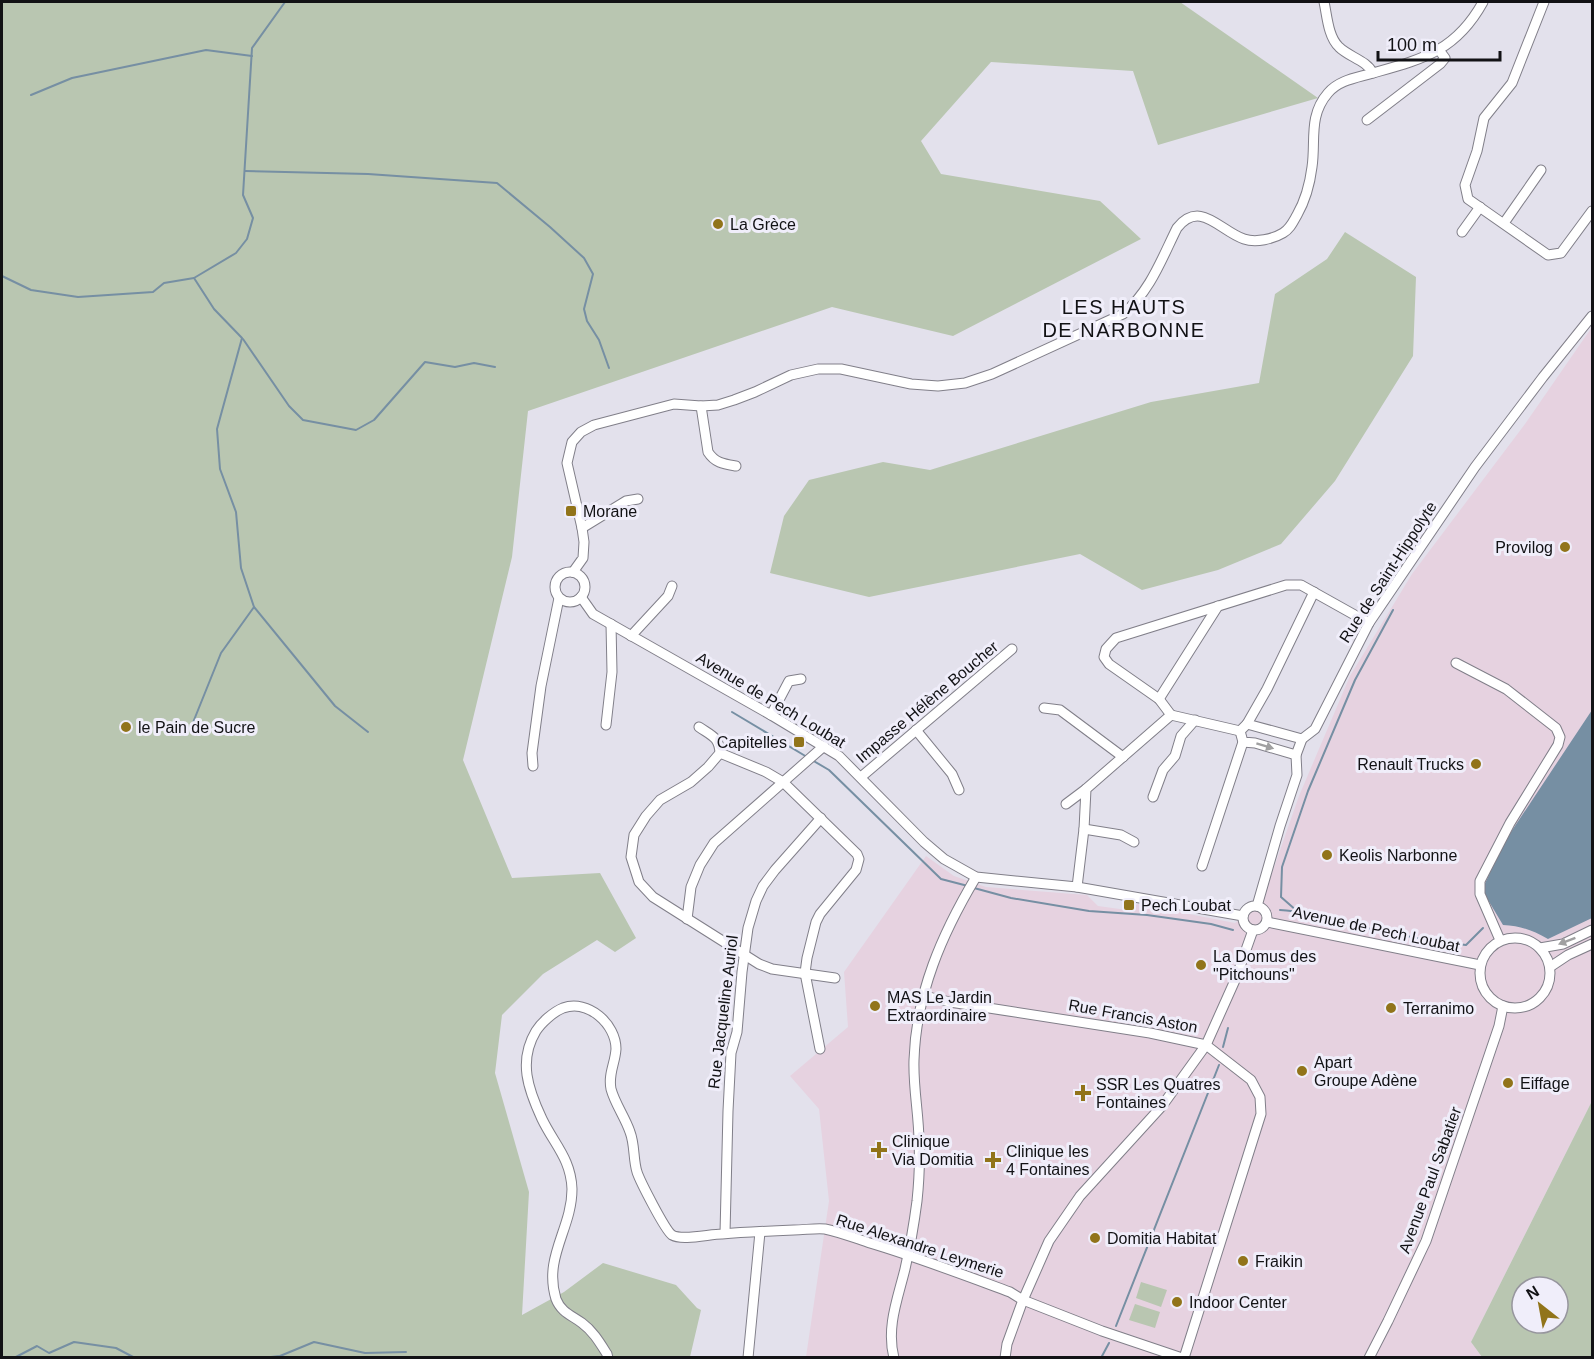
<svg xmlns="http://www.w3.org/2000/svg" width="1594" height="1359" font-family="Helvetica,sans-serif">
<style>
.industrial{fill:#e6d2e0}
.green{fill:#b9c6b1;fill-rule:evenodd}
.water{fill:#768fa3}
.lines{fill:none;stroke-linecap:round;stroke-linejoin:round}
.stream{stroke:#768fa3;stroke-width:2}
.minor-casing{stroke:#817f89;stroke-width:11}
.minor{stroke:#fff;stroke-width:9}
.oneway{fill:#a0a0a1}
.poi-dot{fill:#91741a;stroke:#f0eefa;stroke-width:2}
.labels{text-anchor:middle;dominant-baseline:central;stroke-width:6;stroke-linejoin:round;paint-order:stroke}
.poi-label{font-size:16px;fill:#121215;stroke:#f0eefa;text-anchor:start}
.street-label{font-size:16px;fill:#121215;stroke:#f0eefa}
.quarter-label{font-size:20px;letter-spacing:1.5px;fill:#121215;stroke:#f0eefa}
</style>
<rect width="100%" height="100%" fill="#e3e1ec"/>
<path class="industrial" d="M 1592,327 L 1592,1101 L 1471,1342 L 1482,1357 L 806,1357 L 829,1201 L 819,1109 L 790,1076 L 848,1027 L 844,972 L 926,856 L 954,876 L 986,887 L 1087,895 L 1098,906 L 1127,910 L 1138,904 L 1235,923 L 1262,902 L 1299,796 L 1350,676 L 1412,574 L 1525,424 Z"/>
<g class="green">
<path d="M 2,2 L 1180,2 L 1318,98 L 1158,145 L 1133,71 L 991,62 L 921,141 L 941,174 L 1100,201 L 1141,239 L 953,336 L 832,307 L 528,411 L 512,557 L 463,760 L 512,878 L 600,873 L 636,938 L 615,952 L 597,940 L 543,974 L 502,1015 L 495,1073 L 529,1192 L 522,1315 L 564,1292 L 603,1263 L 676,1285 L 697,1308 L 701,1310 L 690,1357 L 2,1358 Z"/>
<path d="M 1345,232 L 1416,277 L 1413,356 L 1335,481 L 1281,544 L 1218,570 L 1142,590 L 1080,554 L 869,597 L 770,573 L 784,516 L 809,480 L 883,462 L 930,470 L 1151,402 L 1259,383 L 1275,294 L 1327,259 Z"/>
<path d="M 1592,1101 L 1592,1357 L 1482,1357 L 1471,1342 ZM 1522,1287 L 1558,1287 L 1558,1323 L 1522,1323 Z"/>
<path d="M 1141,1282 L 1167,1290 L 1161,1307 L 1136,1298 Z"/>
<path d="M 1135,1304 L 1160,1312 L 1155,1328 L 1129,1320 Z"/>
</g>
<path class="water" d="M 1592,710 L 1592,918 L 1548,939 C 1532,930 1521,926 1503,925 L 1482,890 L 1503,844 Z"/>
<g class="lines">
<g class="stream">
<path d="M 31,95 L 72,78 L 206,50 L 252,56"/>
<path d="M 245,171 L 368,174 L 497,183 L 550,227 L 584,258 L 593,274 L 584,309 L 587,321 L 599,340 L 609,368"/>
<path d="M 2,276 L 31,290 L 78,297 L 153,292 L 164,283 L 194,278 L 236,253 L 247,239 L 253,218 L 243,195 L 252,48 L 285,2"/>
<path d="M 194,278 L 214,309 L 242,338 L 217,429 L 220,469 L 236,512 L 241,568 L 254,607 L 335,706 L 368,732"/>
<path d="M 243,339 L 289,406 L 303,420 L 356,430 L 374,420 L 425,362 L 455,367 L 474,363 L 495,367"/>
<path d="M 732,712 L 807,757"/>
<path d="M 192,725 L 221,653 L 254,607"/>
<path d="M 812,760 L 829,770 L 941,879 L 968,886"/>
<path d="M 974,888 L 1011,898 L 1089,911 L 1147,915 L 1211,924 L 1233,930"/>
<path d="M 1280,910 C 1306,911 1331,920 1357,926 C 1393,934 1429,941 1466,945 L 1483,928"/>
<path d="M 1297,911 L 1281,897 L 1282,867 L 1308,791 L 1355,680 L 1393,610"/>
<path d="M 1223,1047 L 1228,1028"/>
<path d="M 1116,1326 L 1219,1065"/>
<path d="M 14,1358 L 37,1346 L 49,1353 L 74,1342 L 116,1348 L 135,1358"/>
<path d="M 262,1358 L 280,1356 L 314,1342 L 365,1353 L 406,1352"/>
<path d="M 1101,1358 L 1109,1343"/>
</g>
<g class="minor-casing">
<g id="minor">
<path d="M 1324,2 C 1327,15 1328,37 1339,47 C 1349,57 1366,60 1373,73"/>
<path d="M 1544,2 L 1512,83 L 1484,118 L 1477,151 L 1465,185 L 1468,199 L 1548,255 L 1561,253 L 1592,211"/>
<path d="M 1367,120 L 1440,64 L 1445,58 L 1439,50"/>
<path d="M 1504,223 L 1541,170"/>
<path d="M 1462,232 L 1480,207"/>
<path d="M 701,406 L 708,452 C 715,463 724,464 736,466"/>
<path d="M 582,528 L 626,501 L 638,499"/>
<path d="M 573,572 L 583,558 L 584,542 L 582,528 L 567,463 L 572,442 L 581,432 L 594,425 L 674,404 L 701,406 L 718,405 L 734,400 L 755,392 L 791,375 L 818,369 L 841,369 L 911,384 L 938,386 L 965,383 L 992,374 L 1123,314 C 1150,292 1162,258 1177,228 C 1200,199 1220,231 1244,239 C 1256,243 1273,239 1283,233 C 1290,229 1293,222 1297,215 C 1305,201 1310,183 1312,167 C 1316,141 1308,116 1328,93 C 1339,80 1356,78 1373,73 C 1423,59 1456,51 1483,2"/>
<circle cx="570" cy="587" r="15"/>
<path d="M 581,597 L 593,614 L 771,715 L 839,756 L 924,842 L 944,859 L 976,877 L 1077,887 L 1243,916"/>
<path d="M 631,636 L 668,596 L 672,586"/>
<path d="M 1456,663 L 1506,689 L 1556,728 L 1560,737 L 1558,745 L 1510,823 L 1480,881 L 1480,894 L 1500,940"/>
<path d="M 1159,699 L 1218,606"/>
<path d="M 1044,708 L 1060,710 L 1123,757"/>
<path d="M 771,715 L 789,681 L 801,679"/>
<path d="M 1171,715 L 1159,699 L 1109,664 L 1104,657 L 1106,649 L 1116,638 L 1286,585 L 1301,585 L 1369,623"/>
<path d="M 1171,715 L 1240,731"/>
<path d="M 1247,724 L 1267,689 L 1314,592"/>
<path d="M 606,725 L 612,672 L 611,624"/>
<path d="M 699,727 C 712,736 719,737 720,753 L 708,767 L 691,782 L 660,800 L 646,816 L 634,835 L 631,857 L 639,882 L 653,897 L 759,964 L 772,969 L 835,978"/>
<path d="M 916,730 L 952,774 L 959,790"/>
<path d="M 720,753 L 766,772 L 783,782 L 857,854 L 859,859 L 856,870 L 820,914 L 816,922 L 807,958 L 805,973 L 820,1049"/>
<path d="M 1296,755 L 1255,743 L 1243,742 L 1240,731 L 1247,724 L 1302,739"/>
<path d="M 533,766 L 532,753 L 541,686 L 559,598"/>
<path d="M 861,777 L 1012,649"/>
<path d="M 1153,797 L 1163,770 L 1175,756 L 1181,736 L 1195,720"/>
<path d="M 1066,804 L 1086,789"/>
<path d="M 1084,829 L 1121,835 L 1134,842"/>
<path d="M 1202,866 L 1243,742"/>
<path d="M 1077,887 L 1084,829 L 1086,789 L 1171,715"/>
<circle cx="1255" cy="918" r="12"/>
<path d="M 1257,906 L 1280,826 L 1297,775 L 1296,755 L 1302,739 L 1315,729 L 1369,623 L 1475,467 L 1543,377 L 1592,316"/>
<path d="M 687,919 L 691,887 L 700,865 L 714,843 L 824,746"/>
<path d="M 1267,922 L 1480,965"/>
<circle cx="1515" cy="973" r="35"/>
<path d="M 1540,948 L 1563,944 L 1592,930"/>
<path d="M 1550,967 L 1568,955 L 1592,944"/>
<path d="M 924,996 L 950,1002 L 1150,1033 L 1206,1045 L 1251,1080 L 1260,1097 L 1261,1114 L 1184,1358"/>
<path d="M 725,1233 L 728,1111 L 731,1053 L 737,1032 L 742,972 L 748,928 L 756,901 L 763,886 L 775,870 L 821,818"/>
<path d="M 608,1358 L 607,1354 C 600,1343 593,1331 582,1323 C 571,1315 561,1312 556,1299 C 543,1257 572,1229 572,1189 C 571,1159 554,1144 542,1119 C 528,1089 518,1061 536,1031 C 541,1023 553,1012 563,1008 C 588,999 616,1024 616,1049 C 615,1064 608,1074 611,1089 C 615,1104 625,1117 630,1132 C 635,1145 633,1159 637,1172 C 640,1181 665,1230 672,1235 C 682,1241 710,1234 722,1234 C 746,1232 770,1231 794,1230 C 804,1230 816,1228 825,1229 C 840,1232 855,1238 870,1243 C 917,1257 964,1275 1010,1292 L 1023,1300 L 1102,1331 L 1182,1358"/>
<path d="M 748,1358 L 760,1232"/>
<path d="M 894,1358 C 886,1327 898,1298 905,1269 C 910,1247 914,1224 917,1201 C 919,1182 920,1161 919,1142 C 919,1115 913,1088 914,1060 C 916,993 942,934 976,877"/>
<path d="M 1005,1358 L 1007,1344 L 1023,1300 L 1049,1241 L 1080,1196 L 1162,1106 L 1206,1045 L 1236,978 L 1253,930"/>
<path d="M 1369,1358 L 1388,1321 L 1426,1241 L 1499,1026 L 1503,1006"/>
</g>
</g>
<use href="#minor" class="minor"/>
</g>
<defs><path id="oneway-solid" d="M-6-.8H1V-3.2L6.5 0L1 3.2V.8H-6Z" transform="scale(1.5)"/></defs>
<g class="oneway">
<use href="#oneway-solid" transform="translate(1265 746) rotate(17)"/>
<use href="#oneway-solid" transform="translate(1567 941) rotate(159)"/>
</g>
<g class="poi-dot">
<circle cx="718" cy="224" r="6"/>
<rect x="565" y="505" width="12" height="12" rx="3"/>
<circle cx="1565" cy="547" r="6"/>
<circle cx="126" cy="727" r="6"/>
<rect x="793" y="736" width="12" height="12" rx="3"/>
<circle cx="1476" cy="764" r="6"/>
<circle cx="1327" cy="855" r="6"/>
<rect x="1123" y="899" width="12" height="12" rx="3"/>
<circle cx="1201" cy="965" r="6"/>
<circle cx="875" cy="1006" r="6"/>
<circle cx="1391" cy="1008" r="6"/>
<circle cx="1302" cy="1071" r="6"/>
<circle cx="1508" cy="1083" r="6"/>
<path d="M1080 1084h6v6h6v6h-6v6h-6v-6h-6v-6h6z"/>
<path d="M876 1141h6v6h6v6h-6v6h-6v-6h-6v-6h6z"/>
<path d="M990 1151h6v6h6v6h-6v6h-6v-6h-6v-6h6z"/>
<circle cx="1095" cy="1238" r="6"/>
<circle cx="1243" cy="1261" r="6"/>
<circle cx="1177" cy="1302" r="6"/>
</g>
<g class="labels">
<g class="poi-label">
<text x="730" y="224">La Grèce</text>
<text x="583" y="511">Morane</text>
<text x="1553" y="547" text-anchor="end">Provilog</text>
<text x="138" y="727">le Pain de Sucre</text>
<text x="787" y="742" text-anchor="end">Capitelles</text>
<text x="1464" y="764" text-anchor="end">Renault Trucks</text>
<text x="1339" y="855">Keolis Narbonne</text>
<text x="1141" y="905">Pech Loubat</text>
<text x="1213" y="956">La Domus des<tspan x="1213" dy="18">"Pitchouns"</tspan></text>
<text x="887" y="997">MAS Le Jardin<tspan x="887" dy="18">Extraordinaire</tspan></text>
<text x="1403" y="1008">Terranimo</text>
<text x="1314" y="1062">Apart<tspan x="1314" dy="18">Groupe Adène</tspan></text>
<text x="1520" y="1083">Eiffage</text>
<text x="1096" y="1084">SSR Les Quatres<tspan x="1096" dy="18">Fontaines</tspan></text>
<text x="892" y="1141">Clinique<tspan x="892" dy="18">Via Domitia</tspan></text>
<text x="1006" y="1151">Clinique les<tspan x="1006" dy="18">4 Fontaines</tspan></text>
<text x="1107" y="1238">Domitia Habitat</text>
<text x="1255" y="1261">Fraikin</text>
<text x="1189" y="1302">Indoor Center</text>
</g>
<g class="street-label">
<text transform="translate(1388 572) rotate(-57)">Rue de Saint-Hippolyte</text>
<text transform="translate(771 700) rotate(31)">Avenue de Pech Loubat</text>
<text transform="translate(927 702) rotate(-40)">Impasse Hélène Boucher</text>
<text transform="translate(1376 929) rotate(12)">Avenue de Pech Loubat</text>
<text transform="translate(723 1012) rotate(-83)">Rue Jacqueline Auriol</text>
<text transform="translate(1133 1016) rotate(10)">Rue Francis Aston</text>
<text transform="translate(1430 1180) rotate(-70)">Avenue Paul Sabatier</text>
<text transform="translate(920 1246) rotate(18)">Rue Alexandre Leymerie</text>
</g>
<g class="quarter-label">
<text x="1124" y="307">LES HAUTS<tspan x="1124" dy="23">DE NARBONNE</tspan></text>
</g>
</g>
<rect width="1594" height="1359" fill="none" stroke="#121215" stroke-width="6"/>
<g transform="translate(1540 1305) rotate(329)"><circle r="28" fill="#f0eefa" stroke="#97969e" stroke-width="1.5"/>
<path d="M0-4.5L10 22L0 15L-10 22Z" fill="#91741a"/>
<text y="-9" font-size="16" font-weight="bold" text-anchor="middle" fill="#121215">N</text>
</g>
<path d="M1378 51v9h122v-9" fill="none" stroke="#121215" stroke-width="3"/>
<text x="1387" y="51" font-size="18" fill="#121215" stroke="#f0eefa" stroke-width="4.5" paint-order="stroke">100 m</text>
</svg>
